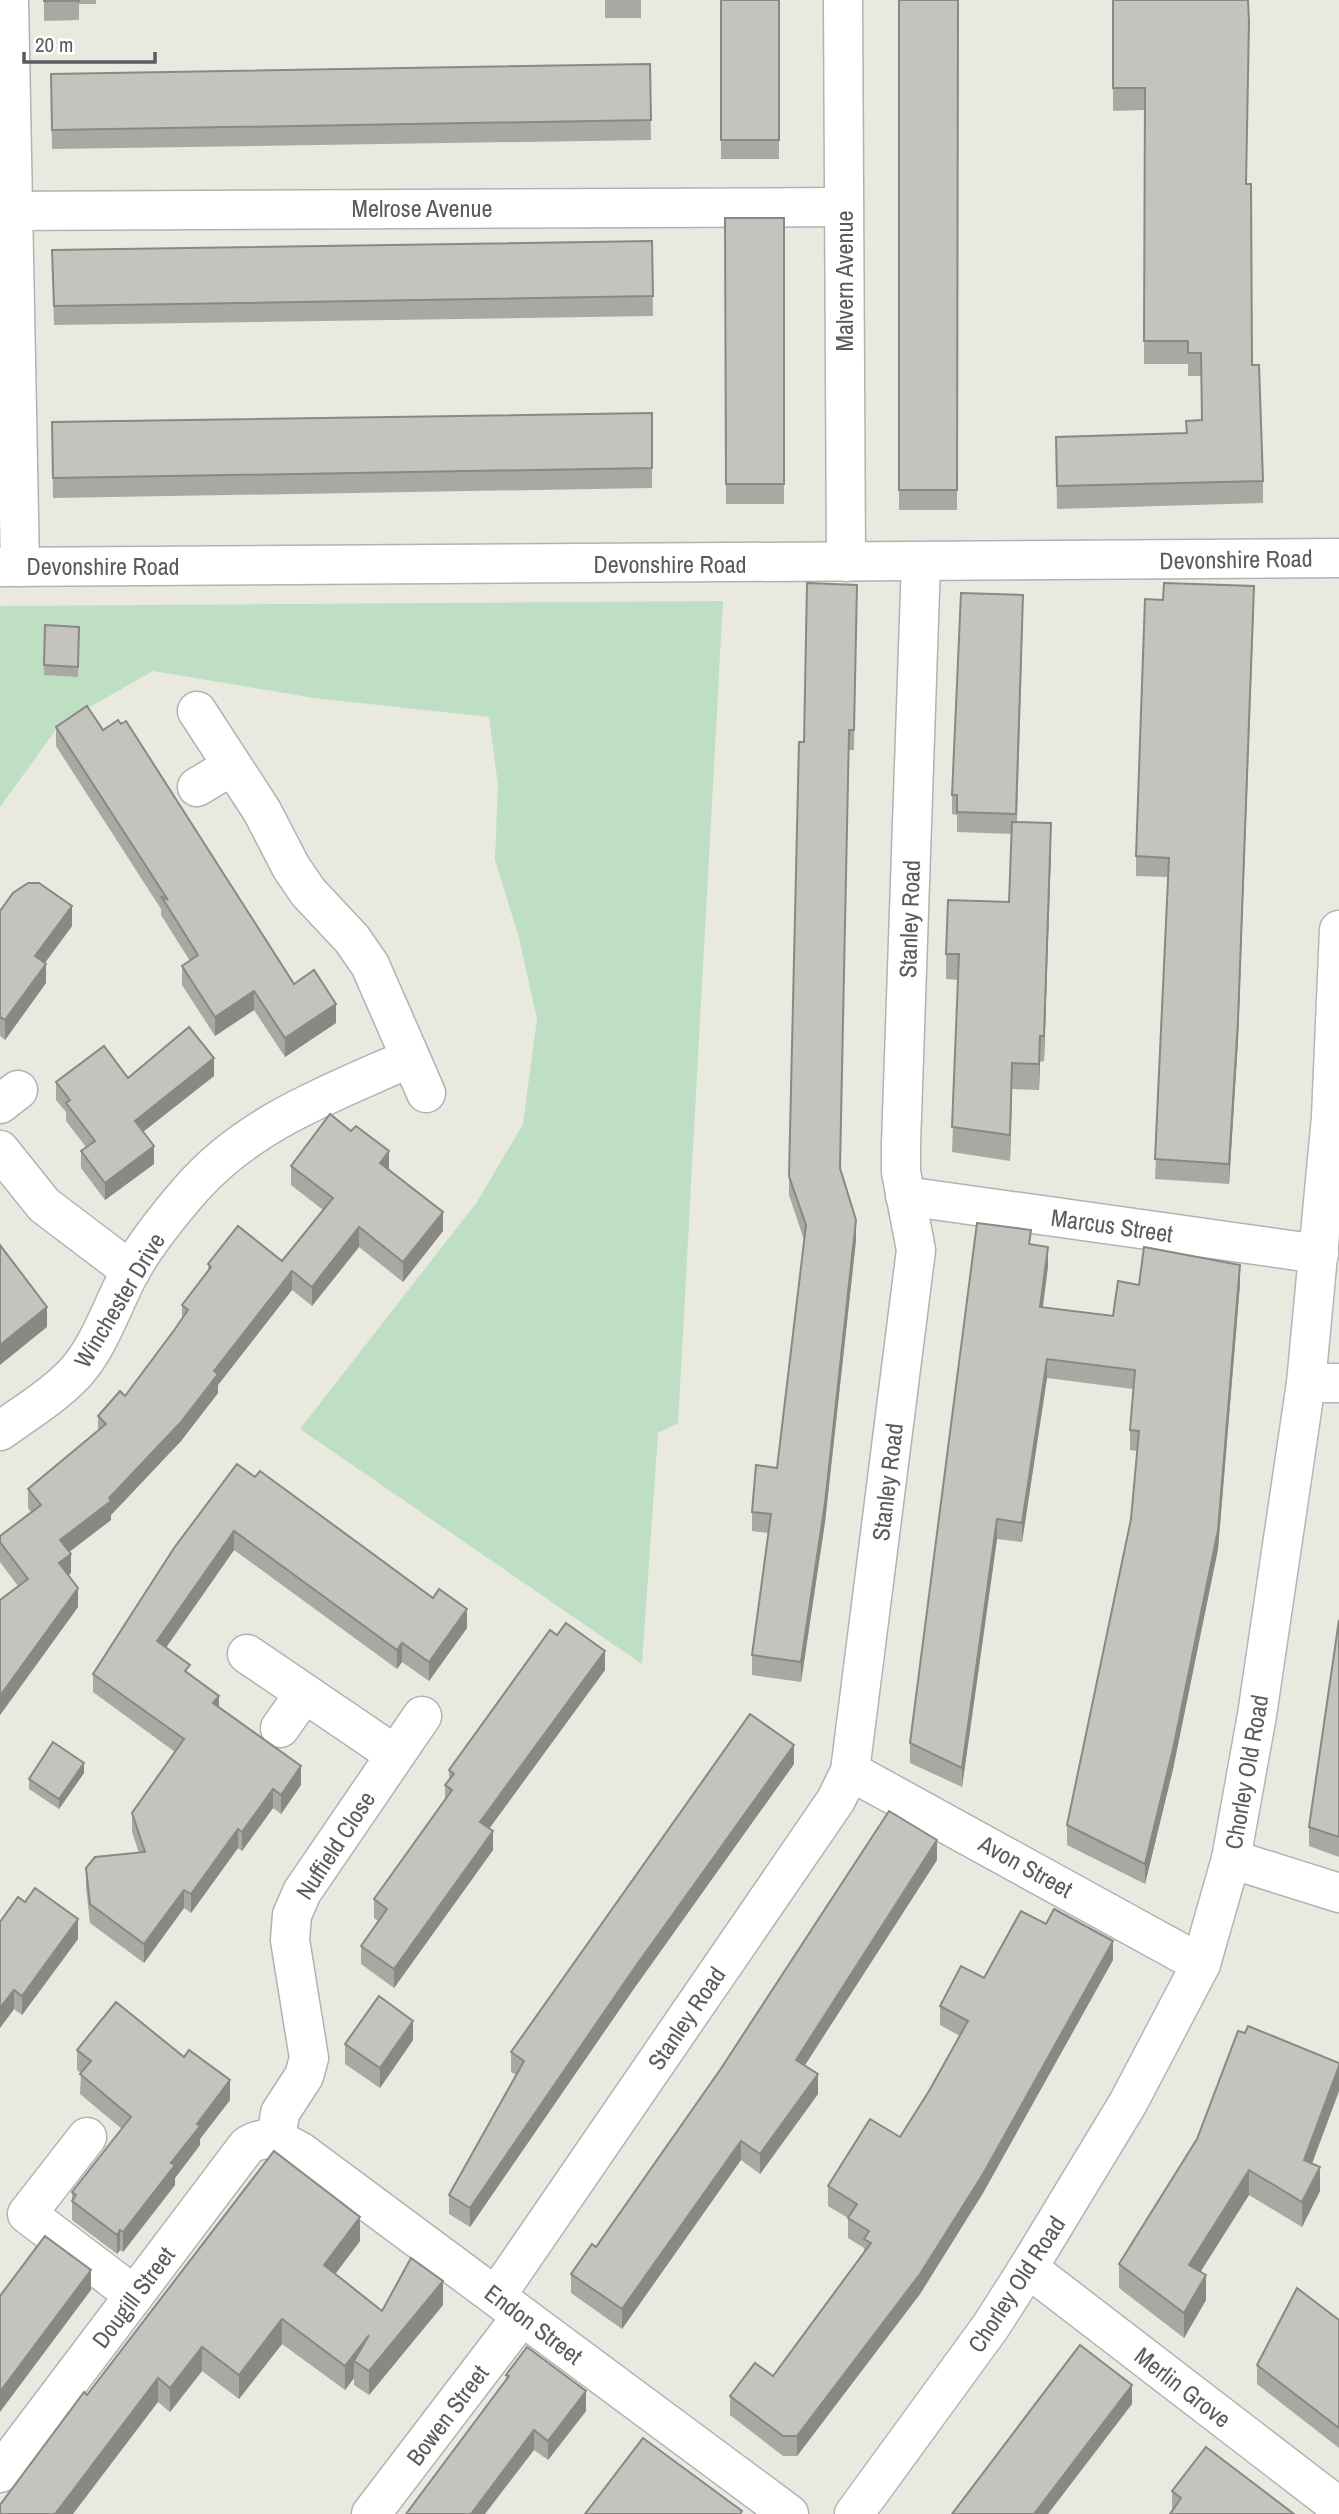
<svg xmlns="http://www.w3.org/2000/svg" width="1339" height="2514" font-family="'Archivo Narrow',sans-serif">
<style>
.green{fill:#bedfc4}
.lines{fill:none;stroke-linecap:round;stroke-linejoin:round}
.street-casing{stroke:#b1b2b6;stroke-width:41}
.secondary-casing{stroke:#b4b5bb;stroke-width:41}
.street{stroke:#fff;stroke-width:38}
.secondary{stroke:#fff;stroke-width:38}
.wall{fill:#a9a8a3}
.shaded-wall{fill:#8a8884}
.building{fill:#c5c3bd;stroke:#8a8884;stroke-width:2}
.labels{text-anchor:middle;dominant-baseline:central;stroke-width:7;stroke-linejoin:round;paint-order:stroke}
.street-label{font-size:24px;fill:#595b5f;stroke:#fff}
</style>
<rect width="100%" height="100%" fill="#eae9e0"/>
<path class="green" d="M 723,601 L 678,1423 L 658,1433 L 642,1664 L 300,1429 L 477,1202 L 523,1124 L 537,1019 L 519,938 L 495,860 L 498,785 L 489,717 L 314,698 L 153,671 L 60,724 L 0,807 L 0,606 Z"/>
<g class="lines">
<g class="street-casing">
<g id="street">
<path d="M 9,0 L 20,567"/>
<path d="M 843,0 L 846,562"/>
<path d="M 0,211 L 844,207"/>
<path d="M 0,567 L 1339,558"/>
<path d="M 197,711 L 262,811 L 291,867 L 308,892 L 352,939 L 370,965 L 426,1093"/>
<path d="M 197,787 L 232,766"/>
<path d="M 0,1104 L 18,1090"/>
<path d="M 0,1150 L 44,1205 L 131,1271"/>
<path d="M 905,1196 L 1319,1254"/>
<path d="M 0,1431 C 25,1413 55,1395 76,1372 C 100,1345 112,1306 129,1274 C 143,1247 172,1211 192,1188 C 250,1122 332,1093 410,1058"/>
<path d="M 247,1654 L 394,1754"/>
<path d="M 280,1728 L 304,1694"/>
<path d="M 850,1771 L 1201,1964"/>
<path d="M 1231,1859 L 1339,1893"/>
<path d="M 87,2137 L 27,2214 L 134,2295"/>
<path d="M 276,2140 L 280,2113 L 304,2076 L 309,2058 L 290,1940 L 292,1915 L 302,1892 L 422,1716"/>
<path d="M 1028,2268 L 1339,2507"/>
<path d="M 496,2296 L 836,1800 L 850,1771 L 916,1250 L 901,1172 L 901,1144 L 921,562"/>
<path d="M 0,2473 L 247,2146 C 265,2133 284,2142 301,2152 L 789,2514"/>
<path d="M 371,2514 L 522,2316"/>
</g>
</g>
<g class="secondary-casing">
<g id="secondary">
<path d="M 1306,1383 L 1339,1383"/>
<path d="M 854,2514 L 991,2326 L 1028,2268 L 1128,2103 L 1201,1964 L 1231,1859 L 1257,1715 L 1306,1383 L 1331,1117 L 1339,930"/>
</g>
</g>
<use href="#street" class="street"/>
<use href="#secondary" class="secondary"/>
</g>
<g class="wall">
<path d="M 44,0 L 96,0 L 96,4 L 79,4 L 79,20 L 44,21 Z"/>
<rect x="605" y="0" width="36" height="18"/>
<rect x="721" y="0" width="58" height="159"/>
<path d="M 899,0 L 958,0 L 957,510 L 899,510 Z"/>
<path d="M 1113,0 L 1247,184 L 1252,365 L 1263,481 L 1263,503 L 1057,509 L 1056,437 L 1187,433 L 1202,420 L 1201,376 L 1188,376 L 1188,364 L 1144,364 L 1145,110 L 1113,111 Z"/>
<path d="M 650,64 L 651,140 L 52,149 L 51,74 Z"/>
<path d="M 725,218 L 784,218 L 784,504 L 726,504 Z"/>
<path d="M 652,241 L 653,316 L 54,325 L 52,250 Z"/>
<path d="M 652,413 L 652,488 L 53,498 L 52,422 Z"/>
<path d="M 857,585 L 854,750 L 849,750 L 840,1169 L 856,1240 L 825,1522 L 801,1682 L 752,1675 L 752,1655 L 768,1533 L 752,1531 L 752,1512 L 777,1468 L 804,1240 L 789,1195 L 789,1176 L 804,742 Z"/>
<path d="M 1254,606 L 1238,1040 L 1229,1184 L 1155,1179 L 1168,877 L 1136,876 L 1136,856 Z"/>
<path d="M 1023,615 L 1017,822 L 1051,849 L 1044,1061 L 1040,1062 L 1039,1090 L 1012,1089 L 1010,1161 L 952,1152 L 958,980 L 946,979 L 946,954 L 1009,902 L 1012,834 L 957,832 L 957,815 L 952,814 L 952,795 Z"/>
<path d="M 45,625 L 79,627 L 78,677 L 44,675 Z"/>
<path d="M 56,727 L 103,730 L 294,984 L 336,1023 L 285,1057 L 254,1010 L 215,1036 L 182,985 L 182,966 L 190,961 L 161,915 L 161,909 L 56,746 Z"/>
<path d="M 0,911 L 72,926 L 45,963 L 46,983 L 5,1040 L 0,1036 Z"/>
<path d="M 214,1076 L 143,1132 L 154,1164 L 105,1200 L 81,1168 L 81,1151 L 86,1147 L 66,1121 L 66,1112 L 56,1100 L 56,1082 L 128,1078 Z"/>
<path d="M 291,1166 L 389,1169 L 443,1231 L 403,1282 L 359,1247 L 312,1306 L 292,1290 L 218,1385 L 218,1393 L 181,1441 L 111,1515 L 111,1520 L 69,1552 L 71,1573 L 68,1575 L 78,1607 L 0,1715 L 0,1600 L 18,1586 L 0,1562 L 0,1536 L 31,1512 L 28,1508 L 28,1489 L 98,1431 L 98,1416 L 125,1396 L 182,1319 L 182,1305 L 208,1272 L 208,1264 L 282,1261 L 323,1210 L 291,1185 Z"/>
<path d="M 1031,1244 L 1048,1266 L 1043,1307 L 1113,1316 L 1139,1285 L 1240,1284 L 1218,1549 L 1173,1769 L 1145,1884 L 1067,1845 L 1067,1825 L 1131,1519 L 1137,1451 L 1130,1450 L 1130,1430 L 1133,1389 L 1047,1378 L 1022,1542 L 997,1539 L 962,1787 L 910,1763 L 910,1743 Z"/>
<path d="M 237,1464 L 467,1628 L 429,1681 L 402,1662 L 397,1669 L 234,1550 L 166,1648 L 219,1707 L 301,1785 L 281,1814 L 273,1808 L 242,1851 L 238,1848 L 191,1913 L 184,1908 L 144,1963 L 90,1923 L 86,1887 L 86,1868 L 139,1853 L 132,1832 L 132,1813 L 175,1752 L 93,1692 L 93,1674 Z"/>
<path d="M 1339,1620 L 1339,1857 L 1309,1846 L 1309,1827 Z"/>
<path d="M 557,1635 L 605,1670 L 489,1829 L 493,1850 L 394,1988 L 361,1964 L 361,1946 L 378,1921 L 374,1918 L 374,1899 L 445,1799 L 445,1785 L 449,1781 L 449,1770 Z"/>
<path d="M 794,1764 L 633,1990 L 470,2227 L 449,2214 L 449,2195 L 516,2075 L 511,2072 L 511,2052 Z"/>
<path d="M 84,1773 L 59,1809 L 29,1789 L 29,1779 Z"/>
<path d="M 937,1860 L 805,2065 L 818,2094 L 760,2174 L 741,2160 L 622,2329 L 571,2293 L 571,2274 L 596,2247 Z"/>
<path d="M 0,1922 L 78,1939 L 22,2015 L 14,2009 L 0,2028 Z"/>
<path d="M 1113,1960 L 983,2193 L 920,2294 L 797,2456 L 783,2456 L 730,2415 L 730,2396 L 773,2376 L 864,2252 L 864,2248 L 848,2238 L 848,2218 L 828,2206 L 828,2186 L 900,2137 L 929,2091 L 960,2036 L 940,2025 L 940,2006 L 984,1978 Z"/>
<path d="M 413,2040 L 380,2088 L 345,2064 L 345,2044 Z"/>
<path d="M 77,2050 L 230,2100 L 200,2139 L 200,2145 L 175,2178 L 175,2185 L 123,2252 L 120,2250 L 117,2254 L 72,2220 L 72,2192 L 122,2129 L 80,2094 L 81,2073 L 77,2070 Z"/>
<path d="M 1339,2091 L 1312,2163 L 1320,2191 L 1302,2227 L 1249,2195 L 1200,2272 L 1206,2300 L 1184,2338 L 1119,2288 L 1119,2264 Z"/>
<path d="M 360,2241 L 335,2274 L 382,2311 L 443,2305 L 369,2395 L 354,2385 L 354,2378 L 345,2390 L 282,2344 L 239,2399 L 202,2371 L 170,2412 L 158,2402 L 87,2395 Z"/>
<path d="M 1339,2320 L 1339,2448 L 1257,2384 L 1257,2365 Z"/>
<path d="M 506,2375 L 586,2411 L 548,2460 L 534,2450 L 506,2380 Z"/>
<path d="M 1172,2491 L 1294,2514 L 1172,2510 Z"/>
</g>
<g class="shaded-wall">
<path d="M 1254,586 L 1238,1040 L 1229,1184 L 1229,1164 Z"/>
<path d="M 1051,823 L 1051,849 L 1044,1061 L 1044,1036 Z"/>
<path d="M 72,906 L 72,926 L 35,976 L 35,956 Z"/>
<path d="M 46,964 L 46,983 L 5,1040 L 5,1020 Z"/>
<path d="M 254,991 L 254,1010 L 215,1036 L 215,1017 Z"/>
<path d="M 336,1004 L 336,1023 L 285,1057 L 285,1038 Z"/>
<path d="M 1040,1036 L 1040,1062 L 1039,1090 L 1039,1064 Z"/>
<path d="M 214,1058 L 214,1076 L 135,1138 L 135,1121 Z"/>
<path d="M 1012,1063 L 1012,1089 L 1010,1161 L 1010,1135 Z"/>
<path d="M 154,1146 L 154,1164 L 105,1200 L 105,1183 Z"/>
<path d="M 389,1151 L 389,1171 L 380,1163 Z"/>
<path d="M 443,1212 L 443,1231 L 403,1282 L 403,1262 Z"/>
<path d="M 856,1220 L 856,1240 L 825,1522 L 801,1682 L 801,1662 Z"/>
<path d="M 359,1227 L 359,1247 L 312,1306 L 312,1287 Z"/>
<path d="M 1048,1247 L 1048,1266 L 1040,1326 L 1040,1307 Z"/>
<path d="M 1240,1265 L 1240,1284 L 1218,1549 L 1173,1769 L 1145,1884 L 1145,1864 Z"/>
<path d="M 292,1271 L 292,1290 L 218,1385 L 218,1393 L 181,1441 L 111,1515 L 111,1520 L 60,1559 L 60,1540 L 109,1498 L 214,1371 Z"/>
<path d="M 47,1307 L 47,1327 L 0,1365 L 0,1345 Z"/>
<path d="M 1047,1359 L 1047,1378 L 1022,1542 L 1022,1523 Z"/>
<path d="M 997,1519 L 997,1539 L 962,1787 L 962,1768 Z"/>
<path d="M 234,1531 L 234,1550 L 157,1660 L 157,1641 Z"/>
<path d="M 71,1554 L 71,1573 L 59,1582 L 59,1563 Z"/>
<path d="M 78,1588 L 78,1607 L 0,1715 L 0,1696 Z"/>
<path d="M 467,1609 L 467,1628 L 429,1681 L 429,1662 Z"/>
<path d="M 402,1643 L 402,1662 L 397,1669 L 397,1650 Z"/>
<path d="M 605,1651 L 605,1670 L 480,1841 L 480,1822 Z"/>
<path d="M 219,1696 L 219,1715 L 213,1703 Z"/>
<path d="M 794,1745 L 794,1764 L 633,1990 L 470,2227 L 470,2208 L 633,1970 Z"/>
<path d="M 84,1763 L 84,1773 L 59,1809 L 59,1799 Z"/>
<path d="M 301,1766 L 301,1785 L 281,1814 L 281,1795 Z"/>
<path d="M 273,1789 L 273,1808 L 242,1851 L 242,1832 Z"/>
<path d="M 238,1829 L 238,1848 L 191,1913 L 191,1894 Z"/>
<path d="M 493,1831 L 493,1850 L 394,1988 L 394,1969 Z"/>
<path d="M 937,1840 L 937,1860 L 796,2079 L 796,2060 Z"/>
<path d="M 184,1890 L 184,1908 L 144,1963 L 144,1944 Z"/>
<path d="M 78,1919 L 78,1939 L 22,2015 L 22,1996 Z"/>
<path d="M 1113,1941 L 1113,1960 L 983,2193 L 920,2294 L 797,2456 L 797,2436 Z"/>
<path d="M 14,1990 L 14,2009 L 0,2028 L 0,2008 Z"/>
<path d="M 413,2021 L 413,2040 L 380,2088 L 380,2068 Z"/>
<path d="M 1339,2066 L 1339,2091 L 1304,2185 L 1304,2160 Z"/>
<path d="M 818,2074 L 818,2094 L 760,2174 L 760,2154 Z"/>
<path d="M 230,2080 L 230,2100 L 200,2139 L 200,2145 L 175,2178 L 175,2185 L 123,2252 L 123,2232 L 171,2163 L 197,2124 Z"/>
<path d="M 741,2141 L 741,2160 L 622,2329 L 622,2309 Z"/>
<path d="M 1320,2167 L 1320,2191 L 1302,2227 L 1302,2202 Z"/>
<path d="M 1249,2170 L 1249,2195 L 1189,2290 L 1189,2265 Z"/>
<path d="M 360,2217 L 360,2241 L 324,2289 L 324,2265 Z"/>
<path d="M 120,2230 L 120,2250 L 117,2254 L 117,2235 Z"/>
<path d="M 91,2270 L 91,2290 L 0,2412 L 0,2392 Z"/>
<path d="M 1206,2275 L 1206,2300 L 1184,2338 L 1184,2313 Z"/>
<path d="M 443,2281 L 443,2305 L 369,2395 L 369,2371 Z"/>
<path d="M 282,2319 L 282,2344 L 239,2399 L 239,2375 Z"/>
<path d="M 369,2335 L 354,2361 L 354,2378 L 345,2390 L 345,2366 Z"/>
<path d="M 202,2347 L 202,2371 L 170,2412 L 170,2388 Z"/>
<path d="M 158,2378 L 158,2402 L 73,2514 L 55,2514 Z"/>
<path d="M 1132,2385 L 1132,2404 L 1048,2514 L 1034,2514 Z"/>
<path d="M 586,2391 L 586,2411 L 548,2460 L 548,2441 Z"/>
<path d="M 534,2430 L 534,2450 L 485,2514 L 471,2514 Z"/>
</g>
<g class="building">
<rect x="44" y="0" width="35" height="1"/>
<rect x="721" y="0" width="58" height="140"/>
<path d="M 899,0 L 958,0 L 957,490 L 899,490 Z"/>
<path d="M 1113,0 L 1248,0 L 1249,22 L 1246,184 L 1251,184 L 1252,365 L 1259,365 L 1263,481 L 1057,486 L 1056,437 L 1187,433 L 1186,421 L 1202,420 L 1201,353 L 1188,353 L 1188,341 L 1144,341 L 1145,88 L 1113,88 Z"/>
<path d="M 650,64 L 651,120 L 52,130 L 51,74 Z"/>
<path d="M 725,218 L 784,218 L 784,484 L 726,484 Z"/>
<path d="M 652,241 L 653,296 L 54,306 L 52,250 Z"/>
<path d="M 652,413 L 652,468 L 53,478 L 52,422 Z"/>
<path d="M 807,583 L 857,585 L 854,730 L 849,730 L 840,1168 L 856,1220 L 825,1503 L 801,1662 L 752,1655 L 771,1514 L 752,1512 L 756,1465 L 777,1468 L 806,1225 L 789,1176 L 799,742 L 804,742 Z"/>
<path d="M 1164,583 L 1254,586 L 1238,1020 L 1229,1164 L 1155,1159 L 1169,858 L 1136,856 L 1145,599 L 1163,600 Z"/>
<path d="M 961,593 L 1023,595 L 1016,814 L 957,812 L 957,795 L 952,795 Z"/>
<path d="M 45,625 L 79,627 L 78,667 L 44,665 Z"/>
<path d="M 87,706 L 103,730 L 118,720 L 121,724 L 126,721 L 294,984 L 314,970 L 336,1004 L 285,1038 L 254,991 L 215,1017 L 182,966 L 198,955 L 161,896 L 168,900 L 56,727 Z"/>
<path d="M 1012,822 L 1051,823 L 1044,1036 L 1040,1036 L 1039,1064 L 1012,1063 L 1010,1135 L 952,1127 L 959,954 L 946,954 L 948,900 L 1009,902 Z"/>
<path d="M 28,883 L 39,883 L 72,906 L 35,956 L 46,964 L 5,1020 L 0,1017 L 0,911 L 13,893 Z"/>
<path d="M 189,1027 L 214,1058 L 135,1121 L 154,1146 L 105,1183 L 81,1151 L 95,1141 L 66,1103 L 70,1100 L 56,1082 L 104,1046 L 128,1078 Z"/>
<path d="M 330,1114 L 351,1131 L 356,1126 L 389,1151 L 380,1163 L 443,1212 L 403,1262 L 359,1227 L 312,1287 L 292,1271 L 214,1371 L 218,1374 L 181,1422 L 109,1498 L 111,1501 L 60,1540 L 71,1554 L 59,1563 L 78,1588 L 0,1696 L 0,1600 L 28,1579 L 0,1542 L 0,1536 L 41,1505 L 28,1489 L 106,1424 L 98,1416 L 120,1391 L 125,1396 L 175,1329 L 188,1310 L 182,1305 L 211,1267 L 208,1264 L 238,1226 L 282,1261 L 333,1198 L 291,1166 Z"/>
<path d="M 977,1223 L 1031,1230 L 1029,1244 L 1048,1247 L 1040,1307 L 1113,1316 L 1118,1281 L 1139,1285 L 1144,1247 L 1240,1265 L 1218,1530 L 1173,1749 L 1145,1864 L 1067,1825 L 1131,1519 L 1139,1431 L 1130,1430 L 1135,1370 L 1047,1359 L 1022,1523 L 997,1519 L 962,1768 L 910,1743 Z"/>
<path d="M 0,1245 L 47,1307 L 0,1345 Z"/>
<path d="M 237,1464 L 255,1477 L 260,1471 L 433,1598 L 439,1589 L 467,1609 L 429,1662 L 402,1643 L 397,1650 L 234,1531 L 157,1641 L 190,1665 L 185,1671 L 219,1696 L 213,1703 L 301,1766 L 281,1795 L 273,1789 L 242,1832 L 238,1829 L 191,1894 L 184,1890 L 144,1944 L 90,1904 L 86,1868 L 95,1857 L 145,1852 L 132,1813 L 184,1739 L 93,1674 L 174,1548 Z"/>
<path d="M 1339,1620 L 1339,1837 L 1309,1827 Z"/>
<path d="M 566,1623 L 605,1651 L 480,1822 L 493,1831 L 394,1969 L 361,1946 L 387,1909 L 374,1899 L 452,1790 L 445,1785 L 454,1774 L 449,1770 L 550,1630 L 557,1635 Z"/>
<path d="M 750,1714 L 794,1745 L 633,1970 L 470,2208 L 449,2195 L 524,2061 L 511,2052 Z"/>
<path d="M 53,1742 L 84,1763 L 59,1799 L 29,1779 Z"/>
<path d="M 889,1811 L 937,1840 L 796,2060 L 818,2074 L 760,2154 L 741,2141 L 622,2309 L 571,2274 L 592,2244 L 596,2247 L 720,2070 Z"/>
<path d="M 35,1888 L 78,1919 L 22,1996 L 14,1990 L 0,2008 L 0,1922 L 18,1897 L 25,1902 Z"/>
<path d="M 1054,1909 L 1113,1941 L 983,2174 L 920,2274 L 797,2436 L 783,2436 L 730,2396 L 755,2363 L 773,2376 L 871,2243 L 864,2239 L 869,2231 L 848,2218 L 857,2204 L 828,2186 L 870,2119 L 900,2137 L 929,2091 L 968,2021 L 940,2006 L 961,1966 L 984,1978 L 1021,1911 L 1046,1924 Z"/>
<path d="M 379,1996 L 413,2021 L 380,2068 L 345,2044 Z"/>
<path d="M 116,2002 L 184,2057 L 189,2050 L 230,2080 L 197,2124 L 200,2126 L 171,2163 L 175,2165 L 123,2232 L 120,2230 L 117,2235 L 72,2201 L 76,2195 L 72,2192 L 131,2117 L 80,2074 L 91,2061 L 77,2050 Z"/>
<path d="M 1248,2026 L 1339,2063 L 1339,2066 L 1304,2160 L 1320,2167 L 1302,2202 L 1249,2170 L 1189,2265 L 1206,2275 L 1184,2313 L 1119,2264 L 1197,2139 L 1238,2031 L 1245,2033 Z"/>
<path d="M 274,2151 L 360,2217 L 324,2265 L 382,2311 L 411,2258 L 443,2281 L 369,2371 L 354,2361 L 369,2335 L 345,2366 L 282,2319 L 239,2375 L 202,2347 L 170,2388 L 158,2378 L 55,2514 L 0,2514 L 0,2505 L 84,2392 L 87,2395 Z"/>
<path d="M 45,2236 L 91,2270 L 0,2392 L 0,2296 Z"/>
<path d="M 1297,2288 L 1339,2320 L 1339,2428 L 1257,2365 Z"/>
<path d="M 1080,2345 L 1132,2385 L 1034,2514 L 952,2514 Z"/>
<path d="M 527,2347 L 586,2391 L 548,2441 L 534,2430 L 471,2514 L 406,2514 L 509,2376 L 506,2375 Z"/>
<path d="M 643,2438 L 742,2511 L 740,2514 L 585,2514 Z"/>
<path d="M 1206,2447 L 1294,2514 L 1170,2514 L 1181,2498 L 1172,2491 Z"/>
</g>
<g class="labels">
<g class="street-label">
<text x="422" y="208">Melrose Avenue</text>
<text transform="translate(844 281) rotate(-90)">Malvern Avenue</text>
<text transform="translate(1236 559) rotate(-1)">Devonshire Road</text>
<text x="670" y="564">Devonshire Road</text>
<text x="103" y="566">Devonshire Road</text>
<text transform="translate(909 919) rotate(-88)">Stanley Road</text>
<text transform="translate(1112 1225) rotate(8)">Marcus Street</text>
<text transform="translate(119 1300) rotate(-59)">Winchester Drive</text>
<text transform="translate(887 1482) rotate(-83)">Stanley Road</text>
<text transform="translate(1246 1772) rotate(-80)">Chorley Old Road</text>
<text transform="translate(335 1845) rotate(-57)">Nuffield Close</text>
<text transform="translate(1026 1866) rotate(29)">Avon Street</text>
<text transform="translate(686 2018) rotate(-56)">Stanley Road</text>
<text transform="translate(1016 2284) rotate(-57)">Chorley Old Road</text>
<text transform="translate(133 2297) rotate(-53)">Dougill Street</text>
<text transform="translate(534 2324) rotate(37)">Endon Street</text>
<text transform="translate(1183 2387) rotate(38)">Merlin Grove</text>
<text transform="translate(447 2415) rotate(-53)">Bowen Street</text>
</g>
</g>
<path d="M24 52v10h131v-10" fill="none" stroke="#595b5f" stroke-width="3.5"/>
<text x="35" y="52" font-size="21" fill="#595b5f" stroke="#ffffff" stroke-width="5" paint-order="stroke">20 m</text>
</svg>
